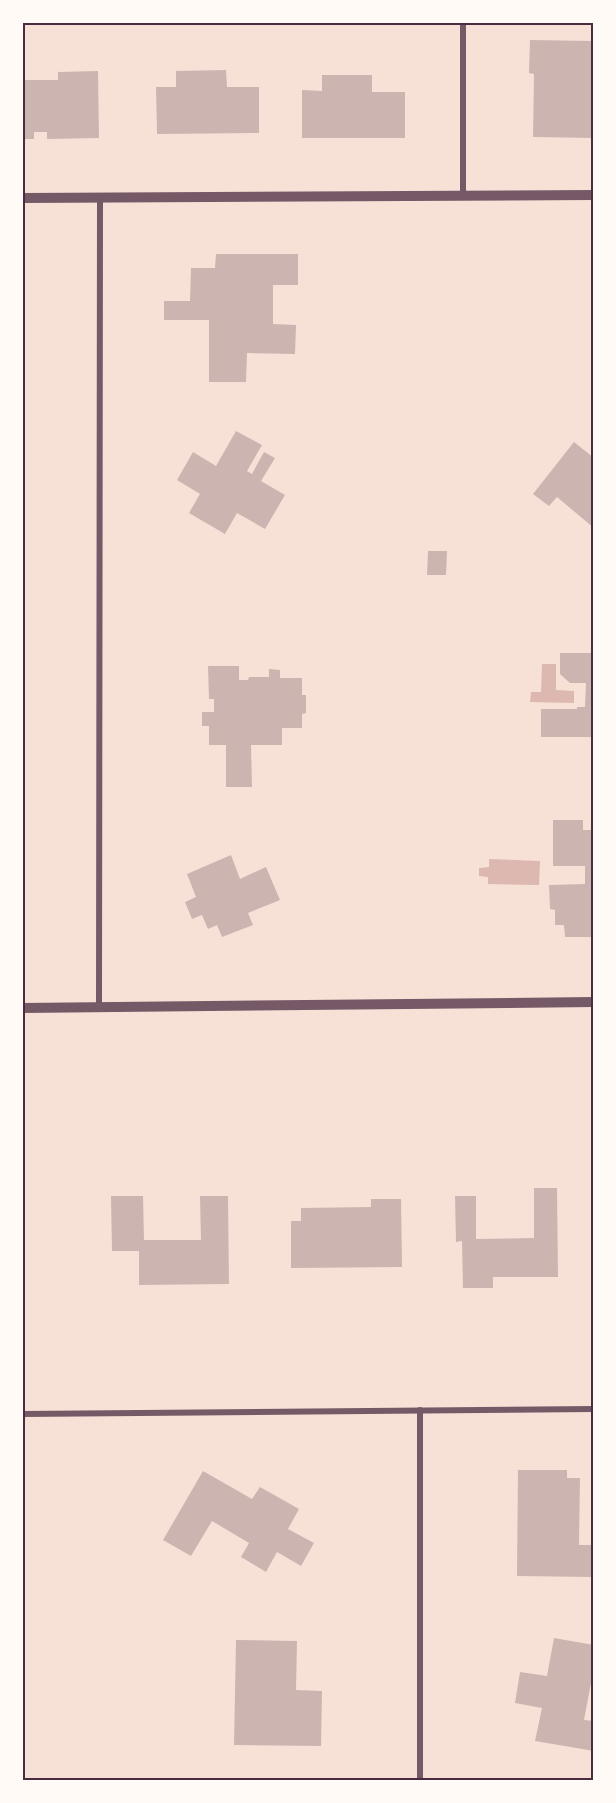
<svg xmlns="http://www.w3.org/2000/svg" width="616" height="1803" font-family="Inter,sans-serif">
<style>
.water{fill:#dcb8b0}
.building{fill:#ccb4b1}
.lines{fill:none;stroke-linecap:round;stroke-linejoin:round}
.minor{stroke:#755966;stroke-width:6}
.tertiary{stroke:#755966;stroke-width:10}
.neatline{fill:none;stroke:#4a2c40;stroke-width:2}
</style>
<rect width="100%" height="100%" fill="#f7e1d7"/>
<g class="water">
<path d="M 542,664 L 556,664 L 556,690 L 574,691 L 574,703 L 530,702 L 531,692 L 541,692 Z"/>
<path d="M 489,859 L 540,861 L 539,885 L 488,884 L 488,877 L 479,876 L 479,868 L 489,867 Z"/>
</g>
<g class="building">
<path d="M 530,40 L 594,41 L 594,138 L 533,137 L 534,74 L 529,73 Z"/>
<path d="M 226,70 L 227,87 L 259,87 L 259,133 L 157,134 L 156,87 L 176,87 L 176,71 Z"/>
<path d="M 98,71 L 99,138 L 47,139 L 47,132 L 34,132 L 34,139 L 22,139 L 22,80 L 58,80 L 58,72 Z"/>
<path d="M 322,75 L 372,75 L 372,92 L 405,92 L 405,138 L 302,138 L 302,90 L 322,91 Z"/>
<path d="M 216,254 L 298,254 L 298,285 L 273,285 L 273,324 L 296,325 L 295,354 L 247,353 L 246,382 L 209,382 L 209,320 L 164,320 L 164,301 L 190,301 L 191,268 L 215,268 Z"/>
<path d="M 236,431 L 262,445 L 247,471 L 252,474 L 264,452 L 275,458 L 261,481 L 285,495 L 265,529 L 237,513 L 225,534 L 189,513 L 200,494 L 177,480 L 193,452 L 216,466 Z"/>
<path d="M 574,442 L 594,458 L 594,528 L 557,497 L 549,506 L 533,494 Z"/>
<path d="M 428,551 L 447,551 L 446,575 L 427,575 Z"/>
<path d="M 560,653 L 594,653 L 594,737 L 541,737 L 541,709 L 577,709 L 577,707 L 585,707 L 586,683 L 570,683 L 560,674 Z"/>
<path d="M 208,666 L 239,666 L 239,680 L 248,680 L 249,677 L 269,677 L 269,669 L 280,670 L 280,678 L 302,678 L 302,695 L 306,695 L 306,713 L 302,714 L 302,728 L 282,728 L 282,745 L 251,745 L 252,787 L 226,787 L 226,745 L 209,745 L 209,726 L 202,726 L 202,712 L 214,712 L 214,699 L 209,699 Z"/>
<path d="M 553,820 L 583,820 L 583,830 L 594,830 L 594,937 L 565,937 L 564,925 L 555,925 L 555,910 L 550,909 L 549,885 L 585,884 L 585,866 L 553,866 Z"/>
<path d="M 231,855 L 240,879 L 266,867 L 280,900 L 248,913 L 253,925 L 222,937 L 217,925 L 208,929 L 202,915 L 192,919 L 185,902 L 196,897 L 187,874 Z"/>
<path d="M 534,1188 L 557,1188 L 558,1277 L 493,1277 L 493,1288 L 463,1288 L 462,1241 L 456,1242 L 455,1196 L 476,1196 L 476,1239 L 534,1238 Z"/>
<path d="M 111,1196 L 143,1196 L 144,1240 L 201,1240 L 200,1196 L 228,1196 L 229,1284 L 139,1285 L 139,1251 L 112,1251 Z"/>
<path d="M 371,1199 L 401,1199 L 402,1267 L 291,1268 L 291,1221 L 301,1221 L 301,1208 L 371,1207 Z"/>
<path d="M 518,1470 L 567,1470 L 567,1478 L 580,1478 L 579,1545 L 593,1545 L 592,1577 L 517,1576 Z"/>
<path d="M 203,1471 L 252,1499 L 260,1487 L 299,1509 L 288,1529 L 314,1543 L 301,1566 L 277,1552 L 266,1572 L 241,1557 L 249,1543 L 212,1521 L 191,1556 L 163,1540 Z"/>
<path d="M 554,1638 L 594,1645 L 594,1667 L 584,1720 L 594,1721 L 594,1751 L 535,1741 L 542,1708 L 515,1703 L 520,1672 L 547,1676 Z"/>
<path d="M 236,1640 L 297,1641 L 296,1690 L 322,1691 L 321,1746 L 234,1745 Z"/>
</g>
<g class="lines">
<g class="minor">
<path d="M 463,196 L 463,22"/>
<path d="M 99,1008 L 100,198"/>
<path d="M 420,1410 L 420,1780"/>
<path d="M 22,1414 L 594,1409"/>
</g>
<g class="tertiary">
<path d="M 22,198 L 594,195"/>
<path d="M 22,1008 L 594,1002"/>
</g>
</g>
<rect width="616" height="1803" fill="none" stroke="#fffaf5" stroke-width="48"/>
<rect x="24" y="24" width="568" height="1755" class="neatline"/>
</svg>
